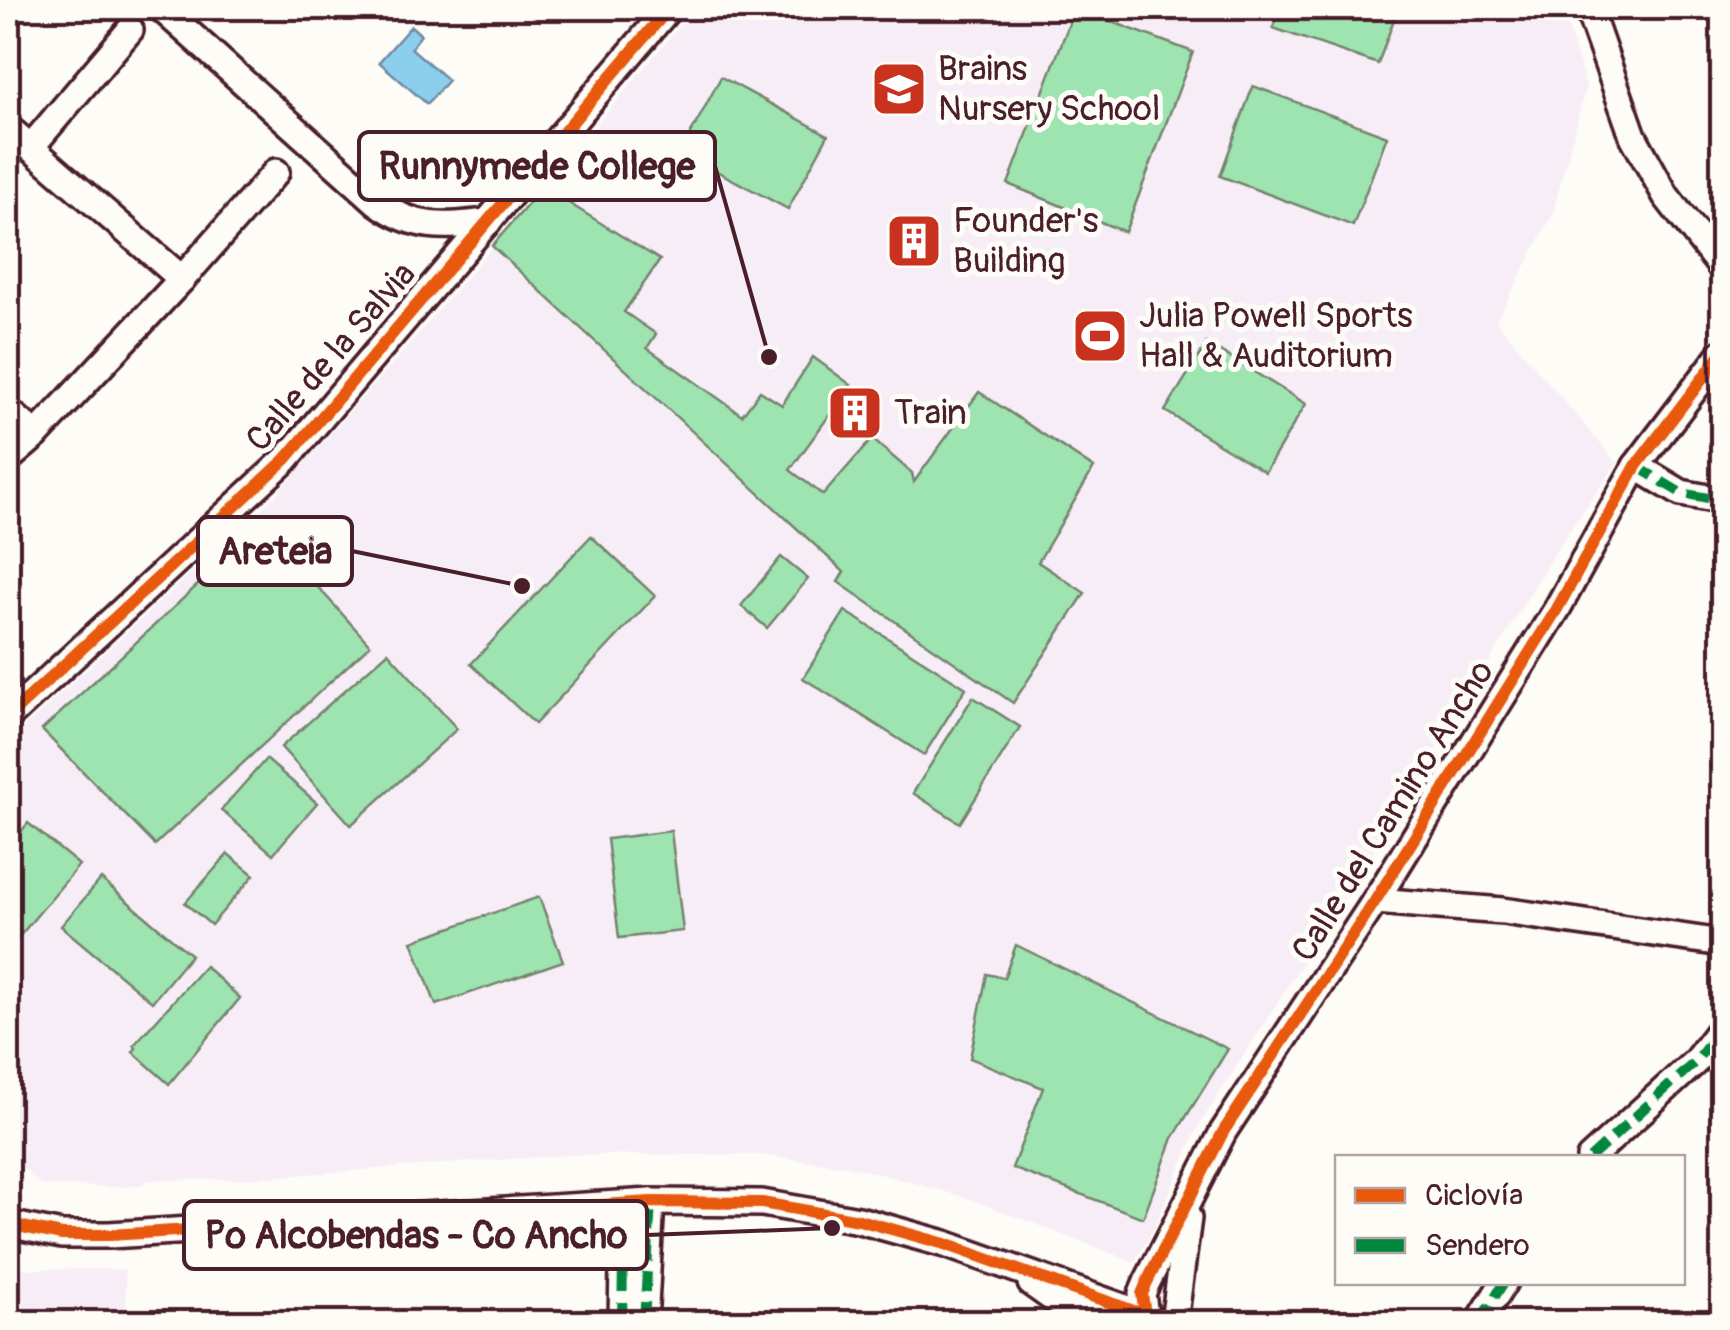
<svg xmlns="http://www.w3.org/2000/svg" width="1730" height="1330" font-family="Pangolin,sans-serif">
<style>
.built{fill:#f7edf7}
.green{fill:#9ee4b0;stroke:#74826e;stroke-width:2.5}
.water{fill:#8bcfed;stroke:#71899f;stroke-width:2.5}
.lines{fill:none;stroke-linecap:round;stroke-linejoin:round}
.street-casing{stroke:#4a1f2b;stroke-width:32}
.street{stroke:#fdfcf7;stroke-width:25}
.quiet{stroke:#00873e;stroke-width:10;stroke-dasharray:20 10;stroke-linecap:butt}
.cycleway-casing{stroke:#fdfcf7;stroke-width:19}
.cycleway{stroke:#e8590c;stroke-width:12}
.labels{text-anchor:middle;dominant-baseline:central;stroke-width:10;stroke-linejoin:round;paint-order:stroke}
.poi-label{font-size:35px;fill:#4a1f2b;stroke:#fdfcf7;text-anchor:start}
.street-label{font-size:35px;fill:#4a1f2b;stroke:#fdfcf7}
.leader{fill:none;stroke:#4a1f2b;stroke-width:4}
.callout-dot{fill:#4a1f2b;stroke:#fdfcf7;stroke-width:4}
.callout{fill:#fdfcf7;stroke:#4a1f2b;stroke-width:4}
.callout-label{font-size:38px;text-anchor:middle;font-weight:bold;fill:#4a1f2b}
</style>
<rect width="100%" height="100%" fill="#fdfcf7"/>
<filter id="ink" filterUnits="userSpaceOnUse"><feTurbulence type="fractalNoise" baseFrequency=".01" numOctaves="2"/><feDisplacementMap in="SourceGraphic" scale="20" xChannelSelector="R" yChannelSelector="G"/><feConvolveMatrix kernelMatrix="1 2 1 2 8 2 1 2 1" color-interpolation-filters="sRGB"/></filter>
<g filter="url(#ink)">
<g class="built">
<path d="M 695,8 L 1562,8 L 1586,87 L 1552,216 L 1496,321 L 1617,463 L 1558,547 L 1404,804 L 1198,1127 L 1151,1234 L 1134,1262 L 967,1198 L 911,1182 L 848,1166 L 760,1155 L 568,1155 L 239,1179 L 148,1180 L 142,1185 L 124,1187 L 42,1186 L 8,1154 L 8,742 L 275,496 L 410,344 Z"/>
<path d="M 8,1262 L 28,1269 L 125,1269 L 127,1322 L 8,1322 Z"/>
</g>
<g class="green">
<path d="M 1075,8 L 1193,52 L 1125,232 L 1008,184 Z"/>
<path d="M 1280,8 L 1398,8 L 1378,64 L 1273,28 Z"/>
<path d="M 721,77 L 828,135 L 788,209 L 681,152 Z"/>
<path d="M 1253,86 L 1387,136 L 1353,226 L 1220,176 Z"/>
<path d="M 543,187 L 660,260 L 624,312 L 656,334 L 647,348 L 742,415 L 760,391 L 782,405 L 813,357 L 851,385 L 790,470 L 823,495 L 872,439 L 912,473 L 914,482 L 979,392 L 1094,468 L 1038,562 L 1085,593 L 1013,703 L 838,582 L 844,572 L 492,246 Z"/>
<path d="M 1207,343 L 1306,404 L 1265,472 L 1165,411 Z"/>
<path d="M 262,525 L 370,645 L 155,845 L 42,730 Z"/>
<path d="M 591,536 L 655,596 L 535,724 L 471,664 Z"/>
<path d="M 781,557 L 808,579 L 767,628 L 741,606 Z"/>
<path d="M 845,611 L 966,688 L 924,755 L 803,678 Z"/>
<path d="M 388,652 L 457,729 L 351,825 L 281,747 Z"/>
<path d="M 973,697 L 1020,727 L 960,823 L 913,793 Z"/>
<path d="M 266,759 L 317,803 L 273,854 L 221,810 Z"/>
<path d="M 28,823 L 79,865 L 8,950 L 8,848 Z"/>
<path d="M 671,831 L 683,931 L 619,938 L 607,839 Z"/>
<path d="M 228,854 L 254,875 L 211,925 L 185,903 Z"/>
<path d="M 101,879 L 191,955 L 152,1002 L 61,926 Z"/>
<path d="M 539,897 L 563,961 L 436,1005 L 412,941 Z"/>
<path d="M 1016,945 L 1228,1049 L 1173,1138 L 1143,1218 L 1012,1168 L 1043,1088 L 970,1058 L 987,974 L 1004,978 Z"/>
<path d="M 205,966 L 240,998 L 169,1084 L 133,1052 L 136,1048 L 134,1045 Z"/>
</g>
<path class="water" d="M 411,26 L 421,35 L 411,48 L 448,80 L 427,104 L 379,62 Z"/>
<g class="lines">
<g class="street-casing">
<g id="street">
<path d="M 161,8 L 377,202 C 415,230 443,227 488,222"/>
<path d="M 1588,8 L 1633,136 L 1666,196 L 1722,268"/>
<path d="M 8,128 L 182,279"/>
<path d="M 31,147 L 130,30"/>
<path d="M 8,411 L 36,435"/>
<path d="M 8,459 L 36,435 L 182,279 L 276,172"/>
<path d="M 1636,466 L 1681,493 L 1719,500 L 1722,495"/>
<path d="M 8,717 L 286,459 L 669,8"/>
<path d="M 1375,901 L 1503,911 L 1722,943"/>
<path d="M 1590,1158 L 1696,1061 L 1722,1027"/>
<path d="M 8,1224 L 62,1235 L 109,1235 L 651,1202 L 762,1203 L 859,1220 L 945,1244 L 1145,1315"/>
<path d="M 1031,1283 L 1086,1322"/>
<path d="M 1145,1315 L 1142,1294 L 1147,1282 L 1223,1132 L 1375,901 L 1557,609 L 1636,466 L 1722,353"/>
<path d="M 622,1322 L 624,1204"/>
<path d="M 644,1322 L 651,1202"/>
<path d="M 1174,1322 L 1188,1218"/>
<path d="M 1479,1322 L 1504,1282"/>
</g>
</g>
<use href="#street" class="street"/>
<g class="quiet">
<path d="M 1636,466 L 1681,493 L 1719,500 L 1722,495"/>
<path d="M 1590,1158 L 1696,1061 L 1722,1027"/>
<path d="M 622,1322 L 624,1204"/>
<path d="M 644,1322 L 651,1202"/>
<path d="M 1479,1322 L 1504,1282"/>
</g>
<g class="cycleway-casing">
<g id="cycleway">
<path d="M 8,717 L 286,459 L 669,8"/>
<path d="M 8,1224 L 62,1235 L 109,1235 L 651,1202 L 762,1203 L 859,1220 L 945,1244 L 1145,1315 L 1142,1294 L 1147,1282 L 1223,1132 L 1375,901 L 1557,609 L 1636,466 L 1722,353"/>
</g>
</g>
<use href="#cycleway" class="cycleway"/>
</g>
</g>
<defs>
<g id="school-square" transform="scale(2.875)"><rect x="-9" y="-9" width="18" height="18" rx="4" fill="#c8321e" stroke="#fdfcf7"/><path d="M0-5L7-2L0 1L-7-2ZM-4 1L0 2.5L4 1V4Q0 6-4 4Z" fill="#fff"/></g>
<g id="building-square" transform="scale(2.875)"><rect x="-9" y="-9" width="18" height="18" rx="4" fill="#c8321e" stroke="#fdfcf7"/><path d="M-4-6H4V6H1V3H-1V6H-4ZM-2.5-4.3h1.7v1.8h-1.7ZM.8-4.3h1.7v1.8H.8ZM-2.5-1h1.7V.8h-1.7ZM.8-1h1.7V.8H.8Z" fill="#fff"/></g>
<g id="stadium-square" transform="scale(2.875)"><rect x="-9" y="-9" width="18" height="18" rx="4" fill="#c8321e" stroke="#fdfcf7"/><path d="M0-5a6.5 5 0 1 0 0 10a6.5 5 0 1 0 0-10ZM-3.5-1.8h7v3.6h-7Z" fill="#fff"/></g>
</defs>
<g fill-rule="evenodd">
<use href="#school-square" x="899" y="89"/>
<use href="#building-square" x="914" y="241"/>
<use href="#stadium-square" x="1100" y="336"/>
<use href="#building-square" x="855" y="413"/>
</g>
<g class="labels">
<g class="poi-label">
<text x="938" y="69">Brains<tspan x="938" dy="40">Nursery School</tspan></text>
<text x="953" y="221">Founder's<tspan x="953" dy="40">Building</tspan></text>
<text x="1139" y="316">Julia Powell Sports<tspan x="1139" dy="40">Hall &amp; Auditorium</tspan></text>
<text x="894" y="413">Train</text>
</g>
<g class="street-label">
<text transform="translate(331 357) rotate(-49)">Calle de la Salvia</text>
<text transform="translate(1393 811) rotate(-58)">Calle del Camino Ancho</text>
</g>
</g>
<path class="leader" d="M769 357L715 166M522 586L352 551M832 1228L647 1235"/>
<g class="callout-dot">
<circle cx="769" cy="357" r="10"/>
<circle cx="522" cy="586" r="10"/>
<circle cx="832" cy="1228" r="10"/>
</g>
<g class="callout">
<rect x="359" y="132" width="356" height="68" rx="10"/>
<rect x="198" y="517" width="154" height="68" rx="10"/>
<rect x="184" y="1201" width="463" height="68" rx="10"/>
</g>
<g class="callout-label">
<text x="537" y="179">Runnymede College</text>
<text x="275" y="564">Areteia</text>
<text x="416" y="1248">Pº Alcobendas - Cº Ancho</text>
</g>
<rect width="1730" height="1330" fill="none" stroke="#fdfcf7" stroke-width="40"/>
<rect x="20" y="20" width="1690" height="1290" fill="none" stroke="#4a1f2b" stroke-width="4" filter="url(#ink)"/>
<rect x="1335" y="1155" width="350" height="130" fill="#fdfcf7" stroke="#b5a4a5" stroke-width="2.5"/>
<rect x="1355" y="1188" width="50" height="15" fill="#e8590c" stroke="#b5a4a5" stroke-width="2.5"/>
<text x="1425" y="1205" font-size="30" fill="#4a1f2b">Ciclovía</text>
<rect x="1355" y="1238" width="50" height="15" fill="#00873e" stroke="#b5a4a5" stroke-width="2.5"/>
<text x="1425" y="1255" font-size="30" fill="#4a1f2b">Sendero</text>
</svg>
